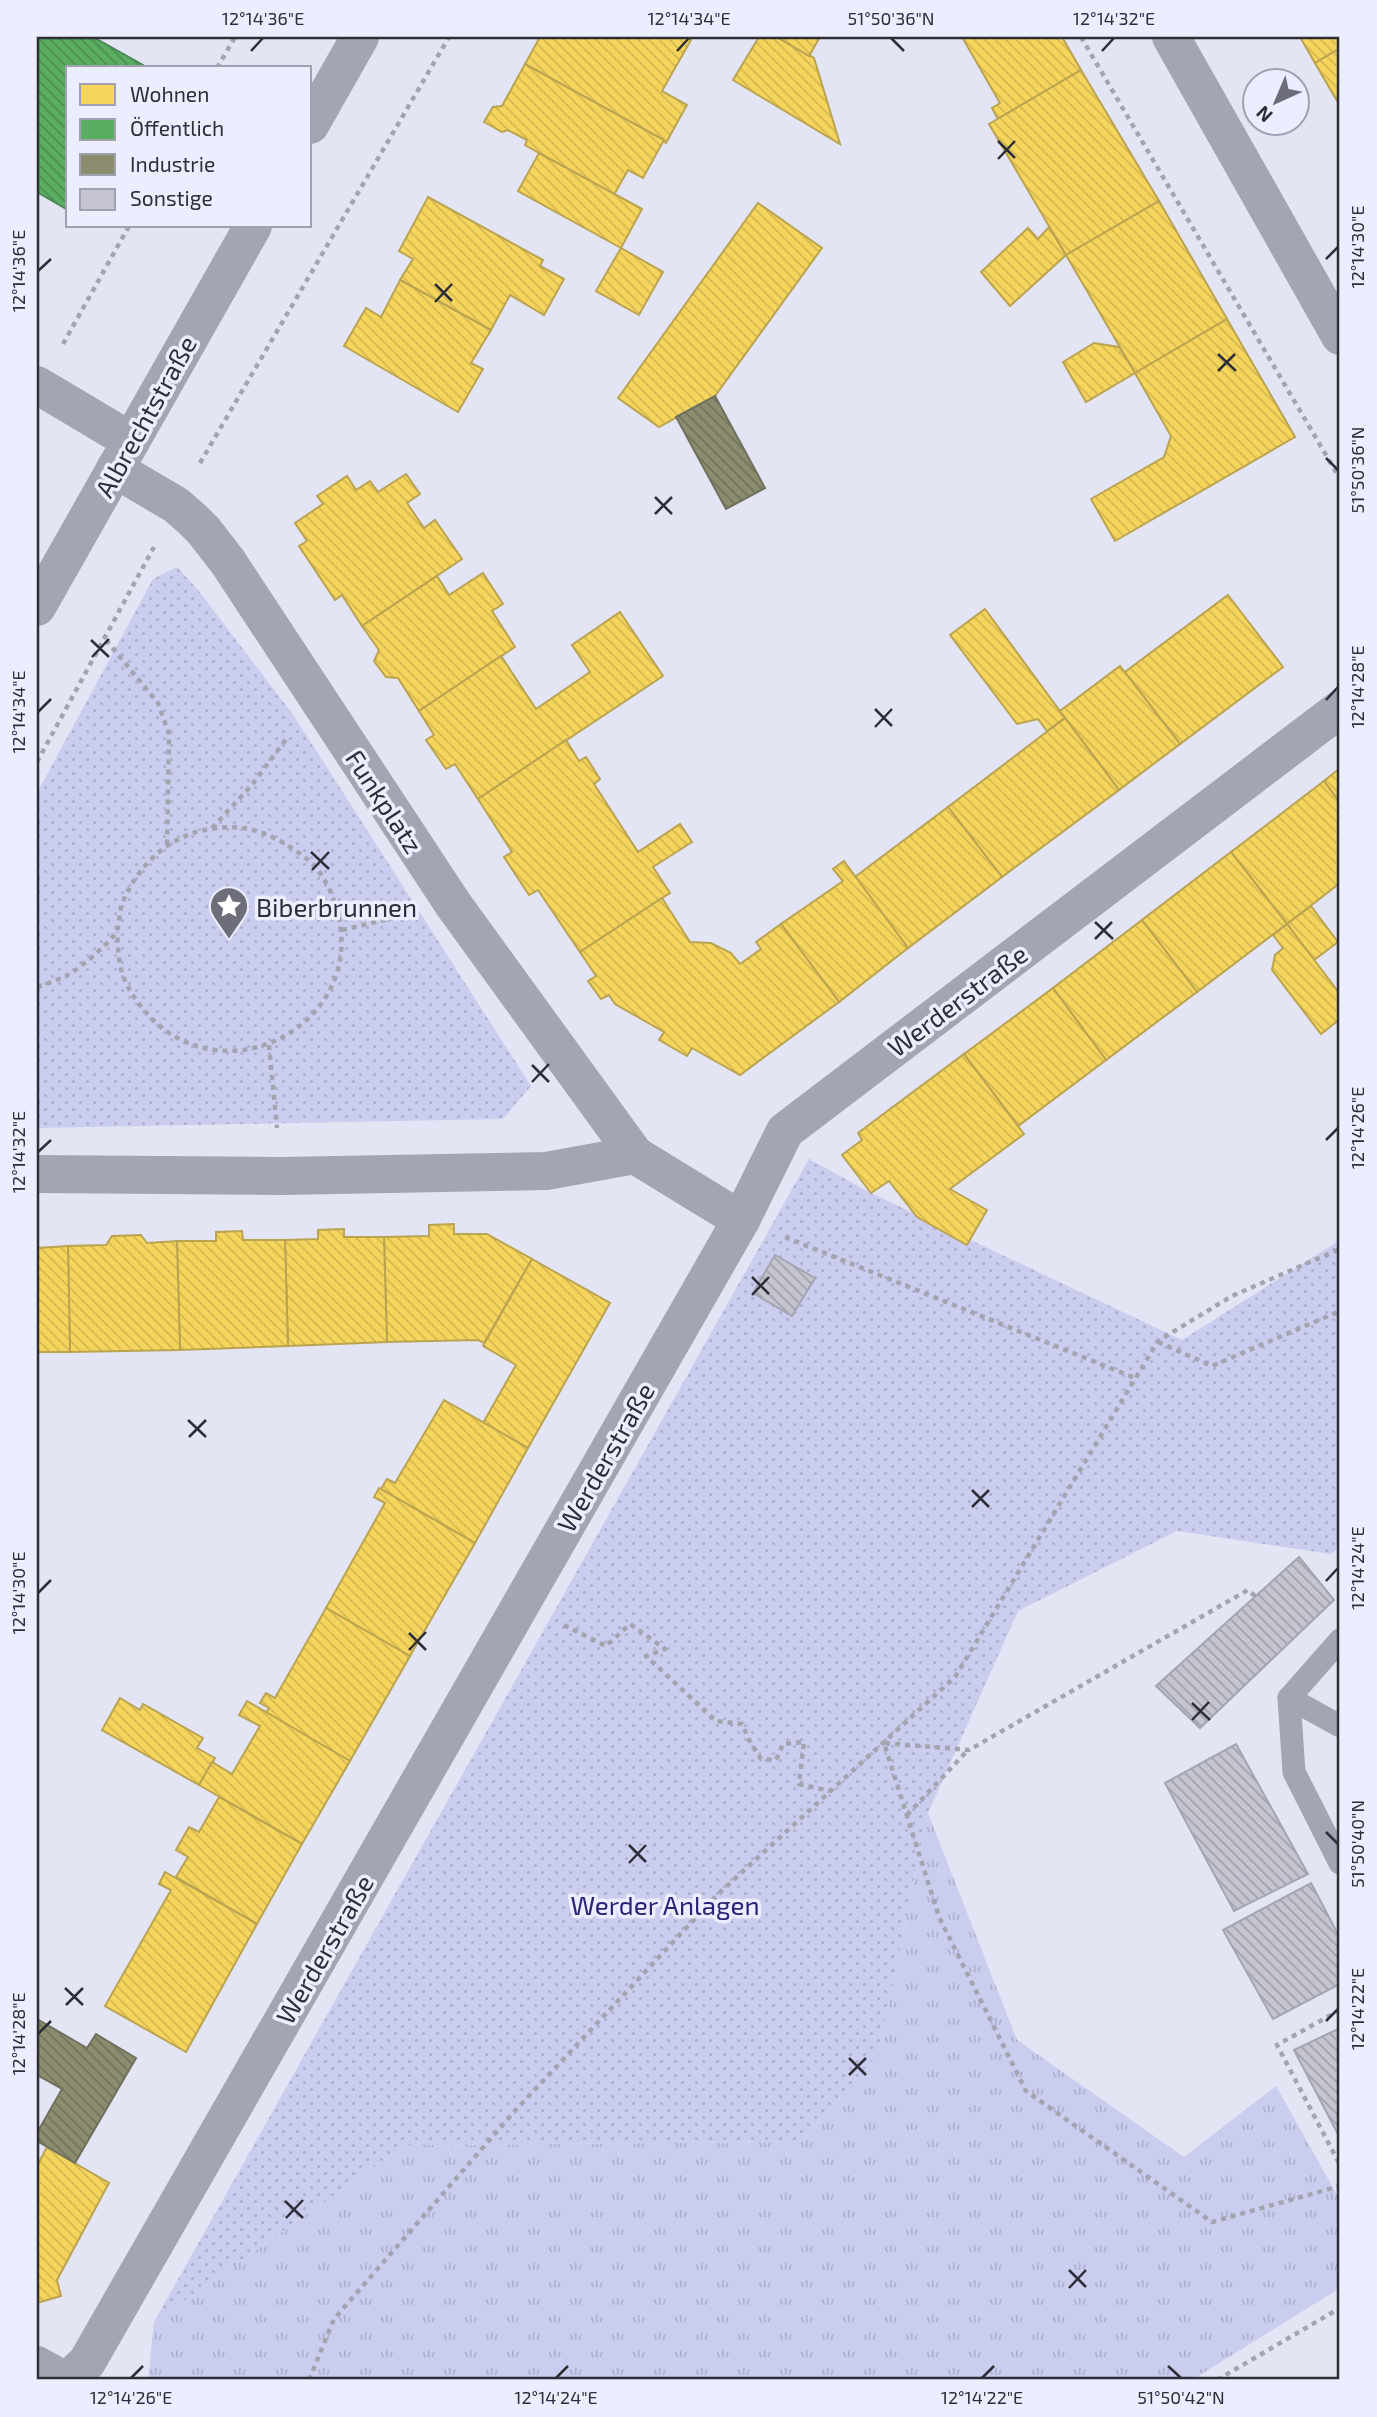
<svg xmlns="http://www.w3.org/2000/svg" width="1377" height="2417" font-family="'Exo 2',sans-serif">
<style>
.grass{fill:url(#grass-tufts)}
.park{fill:url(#park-dots)}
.homes{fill:url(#homes-back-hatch);stroke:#baa351;stroke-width:2}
.public{fill:url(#public-back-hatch);stroke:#4c8855;stroke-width:2}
.industry{fill:url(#industry-back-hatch);stroke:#70705e;stroke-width:2}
.building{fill:url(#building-back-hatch);stroke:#a4a5b0;stroke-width:2}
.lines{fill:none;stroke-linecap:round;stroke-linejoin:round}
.path{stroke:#a2a4af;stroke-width:4.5;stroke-dasharray:5 5;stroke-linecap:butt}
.lane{stroke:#a4a5b3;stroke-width:23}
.street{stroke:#a4a5b3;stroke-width:38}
.secondary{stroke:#a3a5b3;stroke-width:38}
.ticks{fill:none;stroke:#2d2e38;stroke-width:2.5}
.labels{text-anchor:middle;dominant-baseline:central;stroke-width:7;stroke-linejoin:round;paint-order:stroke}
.street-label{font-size:26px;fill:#2d2e38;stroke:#ecedfe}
.poi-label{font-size:26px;fill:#2d2e38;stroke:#ecedfe;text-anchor:start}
.park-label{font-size:26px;fill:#2e2178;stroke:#ecedfe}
.neatline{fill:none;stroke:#2d2e38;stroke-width:2.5}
.ticks-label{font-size:18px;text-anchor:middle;fill:#2d2e38}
</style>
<defs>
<pattern id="grass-tufts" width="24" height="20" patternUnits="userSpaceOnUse" patternTransform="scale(1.75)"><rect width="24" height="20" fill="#cbcdef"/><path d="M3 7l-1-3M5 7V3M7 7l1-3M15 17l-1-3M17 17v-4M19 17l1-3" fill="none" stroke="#afb0ce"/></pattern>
<pattern id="park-dots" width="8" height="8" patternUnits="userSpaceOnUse" patternTransform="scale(1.75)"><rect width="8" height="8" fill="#cbcdef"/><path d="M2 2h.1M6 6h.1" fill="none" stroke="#afb0ce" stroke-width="1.8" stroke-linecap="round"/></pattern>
<pattern id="homes-back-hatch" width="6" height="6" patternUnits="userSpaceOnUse" patternTransform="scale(1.75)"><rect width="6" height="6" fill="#f6d55c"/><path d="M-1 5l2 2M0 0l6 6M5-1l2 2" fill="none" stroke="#d3b751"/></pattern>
<pattern id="public-back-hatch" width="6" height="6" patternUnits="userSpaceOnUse" patternTransform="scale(1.75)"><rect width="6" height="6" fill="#5aae61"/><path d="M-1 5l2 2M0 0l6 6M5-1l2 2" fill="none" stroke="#4b8e51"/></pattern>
<pattern id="industry-back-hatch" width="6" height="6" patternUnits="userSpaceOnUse" patternTransform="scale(1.75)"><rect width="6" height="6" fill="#8c8c6e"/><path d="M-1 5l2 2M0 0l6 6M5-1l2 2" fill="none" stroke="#73735b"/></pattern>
<pattern id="building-back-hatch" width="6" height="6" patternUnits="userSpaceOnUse" patternTransform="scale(1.75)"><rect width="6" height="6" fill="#c4c5d1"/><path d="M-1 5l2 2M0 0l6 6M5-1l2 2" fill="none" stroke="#a0a0ab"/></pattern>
</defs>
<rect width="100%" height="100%" fill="#e3e5f4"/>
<path class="grass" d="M 928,1813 L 1017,2040 L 1184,2157 L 1276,2086 L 1340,2200 L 1340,2288 L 1192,2380 L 148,2380 L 154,2322 L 405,2145 L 800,2142 L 878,2054 Z"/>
<g class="park">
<path d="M 177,567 L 198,590 L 294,716 L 531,1086 L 503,1119 L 37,1128 L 37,793 L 153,579 Z"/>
<path d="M 809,1159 L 871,1193 L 1182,1340 L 1340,1240 L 1340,1547 L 1331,1554 L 1177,1531 L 1018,1611 L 928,1813 L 878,2054 L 800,2142 L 405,2145 L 154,2322 Z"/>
</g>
<g class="homes">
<path d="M 540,37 L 685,37 L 691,40 L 662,91 L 687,105 L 666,143 L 525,64 Z"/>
<path d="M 759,37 L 777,37 L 814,58 L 840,144 L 733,80 Z"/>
<path d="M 777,37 L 820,37 L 809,56 Z"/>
<path d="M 962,37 L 1062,37 L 1081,70 L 998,119 L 992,108 L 1000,103 Z"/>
<path d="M 1300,37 L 1340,37 L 1340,48 L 1315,63 Z"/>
<path d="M 1340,48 L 1340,106 L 1315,63 Z"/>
<path d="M 525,64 L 664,140 L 643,178 L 628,170 L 614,195 L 525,145 L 527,140 L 508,130 L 502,132 L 484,122 L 493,107 L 502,106 Z"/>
<path d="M 1081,70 L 1159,201 L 1066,255 L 989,124 Z"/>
<path d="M 539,153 L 642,209 L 621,248 L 518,191 Z"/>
<path d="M 428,197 L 543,260 L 540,266 L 564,279 L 544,315 L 510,295 L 491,330 L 400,280 L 413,259 L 399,251 Z"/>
<path d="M 1159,201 L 1227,319 L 1135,373 L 1066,255 Z"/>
<path d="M 758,203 L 822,248 L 715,396 L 659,427 L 618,398 Z"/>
<path d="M 1049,227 L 1066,255 L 1010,306 L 981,272 L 1028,228 L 1038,239 Z"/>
<path d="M 621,248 L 663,272 L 639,315 L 596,291 Z"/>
<path d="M 400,280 L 491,330 L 471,363 L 483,369 L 458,412 L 344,346 L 366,308 L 381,317 Z"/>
<path d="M 1227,319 L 1295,437 L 1115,541 L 1091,499 L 1164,457 L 1171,436 L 1135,373 Z"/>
<path d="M 1094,343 L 1119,347 L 1135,373 L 1086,402 L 1063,362 Z"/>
<path d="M 406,474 L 420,494 L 407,503 L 424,528 L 435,520 L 462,559 L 362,626 L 342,595 L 335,600 L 299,546 L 307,541 L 295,523 L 323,504 L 317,496 L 347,476 L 356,490 L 370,481 L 378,492 Z"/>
<path d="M 483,573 L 503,604 L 492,611 L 515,647 L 419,711 L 398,678 L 386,677 L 374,661 L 379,650 L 362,626 L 437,576 L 449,595 Z"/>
<path d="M 1228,595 L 1283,667 L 1180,744 L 1125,672 Z"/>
<path d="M 985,609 L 1065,718 L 1047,731 L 1038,719 L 1017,724 L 950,635 Z"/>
<path d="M 620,612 L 663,676 L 478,799 L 455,764 L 446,769 L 426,740 L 434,735 L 419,711 L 501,656 L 536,709 L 590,672 L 572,645 Z"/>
<path d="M 1120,666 L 1180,744 L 1119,790 L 1060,711 Z"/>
<path d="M 1065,718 L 1119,790 L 1002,877 L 948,807 Z"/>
<path d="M 566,740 L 579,761 L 586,757 L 600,779 L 594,784 L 638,852 L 680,824 L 692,842 L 653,867 L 670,893 L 580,952 L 538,890 L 529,895 L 504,857 L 512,852 L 478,799 Z"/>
<path d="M 1340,768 L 1340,803 L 1324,781 Z"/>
<path d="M 1324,781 L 1340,803 L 1340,883 L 1287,924 L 1231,852 Z"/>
<path d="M 948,807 L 1002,877 L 908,948 L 855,877 Z"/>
<path d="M 1231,852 L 1287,924 L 1197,992 L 1142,920 Z"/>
<path d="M 844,861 L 908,948 L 839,1002 L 781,924 L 843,881 L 833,869 Z"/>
<path d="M 662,898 L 690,942 L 711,943 L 731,953 L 740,964 L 761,949 L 756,942 L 781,924 L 839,1002 L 740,1075 L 692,1048 L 687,1056 L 659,1040 L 664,1032 L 615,1004 L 609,995 L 601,999 L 588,981 L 596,976 L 580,952 Z"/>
<path d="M 1311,906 L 1338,942 L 1314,960 L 1287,924 Z"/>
<path d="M 1142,920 L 1197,992 L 1106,1060 L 1053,988 Z"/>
<path d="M 1287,924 L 1340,994 L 1340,1019 L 1321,1034 L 1272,970 L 1275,955 L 1283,948 L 1273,935 Z"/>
<path d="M 1053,988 L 1106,1060 L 1018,1126 L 964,1054 Z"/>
<path d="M 964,1054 L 1024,1134 L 950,1189 L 987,1210 L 967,1245 L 917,1217 L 889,1181 L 871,1193 L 842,1155 L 862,1140 L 858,1133 Z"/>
<path d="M 454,1224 L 454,1234 L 487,1234 L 532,1259 L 484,1343 L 478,1340 L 387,1342 L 384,1237 L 429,1236 L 429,1225 Z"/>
<path d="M 344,1229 L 344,1237 L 384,1237 L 387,1342 L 288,1346 L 285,1240 L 318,1239 L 318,1230 Z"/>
<path d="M 242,1231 L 243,1240 L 285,1240 L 288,1346 L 180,1350 L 177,1241 L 216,1241 L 216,1232 Z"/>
<path d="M 141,1235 L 147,1243 L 177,1241 L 180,1350 L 70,1352 L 68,1246 L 106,1245 L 112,1236 Z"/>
<path d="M 68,1246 L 70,1352 L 37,1352 L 37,1248 Z"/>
<path d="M 532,1259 L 610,1303 L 528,1448 L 483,1423 L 516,1365 L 483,1346 Z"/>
<path d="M 444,1400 L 528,1448 L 475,1543 L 381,1489 L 387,1479 L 395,1483 Z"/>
<path d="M 379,1488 L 475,1543 L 410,1656 L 326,1608 L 385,1503 L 374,1497 Z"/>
<path d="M 326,1608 L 410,1656 L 350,1761 L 266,1713 L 269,1708 L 260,1703 L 266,1693 L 275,1698 Z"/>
<path d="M 120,1698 L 140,1710 L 143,1704 L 203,1738 L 197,1748 L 215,1758 L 199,1785 L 102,1730 Z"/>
<path d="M 247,1701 L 350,1761 L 302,1844 L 199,1785 L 212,1762 L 232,1774 L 260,1726 L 239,1715 Z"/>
<path d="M 219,1797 L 302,1844 L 257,1924 L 176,1877 L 188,1857 L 176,1850 L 189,1827 L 199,1832 Z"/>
<path d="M 165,1872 L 257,1924 L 186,2052 L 105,2006 L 171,1890 L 159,1884 Z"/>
<path d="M 47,2147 L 109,2183 L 57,2280 L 61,2296 L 37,2303 L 37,2166 Z"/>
</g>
<path class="public" d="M 37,37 L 93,37 L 143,65 L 141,68 L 68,68 L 68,210 L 37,192 Z"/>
<g class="industry">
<path d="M 715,396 L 765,488 L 726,509 L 676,417 Z"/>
<path d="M 37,2019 L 87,2048 L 96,2034 L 136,2058 L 75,2163 L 37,2141 L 37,2133 L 62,2089 L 37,2075 Z"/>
</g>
<g class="building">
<path d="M 775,1255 L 815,1278 L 792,1316 L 753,1293 Z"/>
<path d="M 1299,1557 L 1334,1600 L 1200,1728 L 1156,1686 Z"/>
<path d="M 1236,1744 L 1308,1874 L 1234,1911 L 1165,1783 Z"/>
<path d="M 1311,1883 L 1340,1938 L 1340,1984 L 1273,2019 L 1223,1930 Z"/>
<path d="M 1340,2028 L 1340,2138 L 1294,2050 Z"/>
</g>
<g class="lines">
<g class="path">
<path d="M 1081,37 L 1340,479"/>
<path d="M 217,68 L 235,37"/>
<path d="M 63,344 L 129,226"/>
<path d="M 200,463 L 449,37"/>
<path d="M 106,640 L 158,703 L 169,734 L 167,845"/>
<path d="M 37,762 L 154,547"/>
<path d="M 212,828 L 251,786 L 287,738"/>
<path d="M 342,930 L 406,915"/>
<path d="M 37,987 C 47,984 57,980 66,976 C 78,970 113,941 117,930 C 120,922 119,912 122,904 C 137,866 169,835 210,829 C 249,822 277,836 307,859 C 323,872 333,894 338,914 C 365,1022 230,1097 151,1018 C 138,1004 126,988 121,969 C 118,957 118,944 117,932"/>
<path d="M 269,1045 L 277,1128"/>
<path d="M 785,1237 L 1135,1378"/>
<path d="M 1158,1342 L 1212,1366 L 1340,1311"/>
<path d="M 1255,1596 L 1248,1590 L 969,1750 L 884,1743 L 939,1917 L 1026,2091 L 1212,2222 L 1340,2186"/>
<path d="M 564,1625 L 606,1646 L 630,1624 L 665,1649 L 646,1656 L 716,1721 L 742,1724 L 749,1740 L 761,1759 L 776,1760 L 783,1744 L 804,1742 L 799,1784 L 830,1791"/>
<path d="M 907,1815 L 968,1750"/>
<path d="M 1340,2010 L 1277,2045 L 1340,2165"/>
<path d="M 309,2380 L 334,2319 L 513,2113 L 717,1895 L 955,1677 L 1158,1341 L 1232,1296 L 1340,1249"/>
<path d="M 1217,2380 L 1340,2308"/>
</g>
<g class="lane">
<path d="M 1340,1640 L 1289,1698 L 1294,1772 L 1340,1863"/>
<path d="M 1289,1698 L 1340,1726"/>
</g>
<g class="street">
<path d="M 1171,37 L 1340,336"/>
<path d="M 37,385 L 131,441"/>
<path d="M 115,469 L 176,505 L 192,519 L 204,531 L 228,562 L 453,904 L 635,1155 L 741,1220"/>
<path d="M 37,1174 L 282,1176 L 546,1171 L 635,1155"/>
<path d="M 37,2365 L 64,2380"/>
<path d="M 68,2380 L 87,2362 L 741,1220 L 785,1131 L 1340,709"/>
</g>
<g class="secondary">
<path d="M 310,125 L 360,37"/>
<path d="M 37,607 L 253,226"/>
</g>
</g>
<path class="ticks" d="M 891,38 L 904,51M 251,51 L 263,38M 677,51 L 689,38M 1102,51 L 1114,38M 998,141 L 1015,158M 998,159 L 1015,141M 1326,259 L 1338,247M 38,271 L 51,259M 435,284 L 452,301M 435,302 L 452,284M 1218,354 L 1236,371M 1218,371 L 1235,354M 1326,458 L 1338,470M 655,497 L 672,514M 655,514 L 672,497M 91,640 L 109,657M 92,657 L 109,639M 1326,700 L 1338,687M 875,709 L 892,726M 38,712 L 51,699M 875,727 L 892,709M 311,852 L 329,869M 312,870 L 329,852M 1095,922 L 1113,939M 1095,939 L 1112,922M 532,1065 L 549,1082M 532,1082 L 549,1064M 1326,1140 L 1338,1128M 38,1152 L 51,1140M 752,1277 L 769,1294M 752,1295 L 769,1277M 188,1420 L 206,1437M 189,1437 L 206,1420M 972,1490 L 989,1507M 972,1507 L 989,1490M 1326,1581 L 1338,1568M 38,1593 L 51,1580M 409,1633 L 426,1650M 409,1650 L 426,1632M 1192,1703 L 1210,1720M 1192,1720 L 1209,1702M 1326,1832 L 1338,1844M 629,1845 L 646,1862M 629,1863 L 646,1845M 65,1988 L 83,2005M 66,2005 L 83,1988M 1326,2021 L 1338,2009M 38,2034 L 51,2021M 849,2058 L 866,2075M 849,2075 L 866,2058M 285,2201 L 303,2218M 286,2218 L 303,2200M 1069,2270 L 1086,2287M 1069,2288 L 1086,2270M 1168,2366 L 1181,2378M 131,2378 L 143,2366M 556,2378 L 568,2366M 982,2378 L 994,2366"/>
<defs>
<g id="sight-pin" transform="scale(2.0125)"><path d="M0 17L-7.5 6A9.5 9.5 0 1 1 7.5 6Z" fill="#6d6e7a" stroke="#ecedfe"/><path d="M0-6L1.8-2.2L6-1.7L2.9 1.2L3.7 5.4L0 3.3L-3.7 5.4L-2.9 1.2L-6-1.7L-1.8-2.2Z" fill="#fff"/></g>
</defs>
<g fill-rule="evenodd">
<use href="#sight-pin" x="229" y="906"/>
</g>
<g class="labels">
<g class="street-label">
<text transform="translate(145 416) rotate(-61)">Albrechtstraße</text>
<text transform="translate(385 801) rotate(57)">Funkplatz</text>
<text transform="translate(957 1000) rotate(-37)">Werderstraße</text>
<text transform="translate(605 1457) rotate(-60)">Werderstraße</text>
<text transform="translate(324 1949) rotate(-60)">Werderstraße</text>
</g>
<g class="poi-label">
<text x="256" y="906">Biberbrunnen</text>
</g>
<g class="park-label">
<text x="665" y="1904">Werder Anlagen</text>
</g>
</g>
<rect width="1377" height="2417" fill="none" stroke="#ecedfe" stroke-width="77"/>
<rect x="66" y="66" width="245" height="161" fill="#ecedfe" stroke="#a0a1af" stroke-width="2"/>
<rect x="80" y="84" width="35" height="21" fill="#f6d55c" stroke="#a0a1af" stroke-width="2"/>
<text x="130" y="102" font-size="21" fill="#2d2e38">Wohnen</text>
<rect x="80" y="119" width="35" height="21" fill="#5aae61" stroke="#a0a1af" stroke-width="2"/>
<text x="130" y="136" font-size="21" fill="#2d2e38">Öffentlich</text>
<rect x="80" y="154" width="35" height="21" fill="#8c8c6e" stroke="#a0a1af" stroke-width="2"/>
<text x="130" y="172" font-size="21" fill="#2d2e38">Industrie</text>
<rect x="80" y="189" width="35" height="21" fill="#c4c5d1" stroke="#a0a1af" stroke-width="2"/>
<text x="130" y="206" font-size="21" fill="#2d2e38">Sonstige</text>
<g transform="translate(1276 102) rotate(224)"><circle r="33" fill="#ecedfe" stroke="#a0a1af" stroke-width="2"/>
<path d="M0-5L12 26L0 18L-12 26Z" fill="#6d6e7a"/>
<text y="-10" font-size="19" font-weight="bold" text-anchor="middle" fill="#2d2e38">N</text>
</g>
<rect x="38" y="38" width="1300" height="2340" class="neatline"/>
<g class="ticks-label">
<text x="263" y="25">12°14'36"E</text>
<text x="689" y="25">12°14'34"E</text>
<text x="891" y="25">51°50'36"N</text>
<text x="1114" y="25">12°14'32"E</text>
<text transform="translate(1358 247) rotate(-90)" y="6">12°14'30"E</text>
<text transform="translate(19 271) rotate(-90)" y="6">12°14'36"E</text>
<text transform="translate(1358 470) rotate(-90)" y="6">51°50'36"N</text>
<text transform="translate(1358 687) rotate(-90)" y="6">12°14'28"E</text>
<text transform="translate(19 712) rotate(-90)" y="6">12°14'34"E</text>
<text transform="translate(1358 1128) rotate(-90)" y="6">12°14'26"E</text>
<text transform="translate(19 1152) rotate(-90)" y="6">12°14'32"E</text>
<text transform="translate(1358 1568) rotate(-90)" y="6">12°14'24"E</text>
<text transform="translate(19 1593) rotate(-90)" y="6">12°14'30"E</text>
<text transform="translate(1358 1844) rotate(-90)" y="6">51°50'40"N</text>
<text transform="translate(1358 2009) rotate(-90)" y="6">12°14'22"E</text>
<text transform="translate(19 2034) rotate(-90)" y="6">12°14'28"E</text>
<text x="131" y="2404">12°14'26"E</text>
<text x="556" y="2404">12°14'24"E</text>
<text x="982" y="2404">12°14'22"E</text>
<text x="1181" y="2404">51°50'42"N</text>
</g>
</svg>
